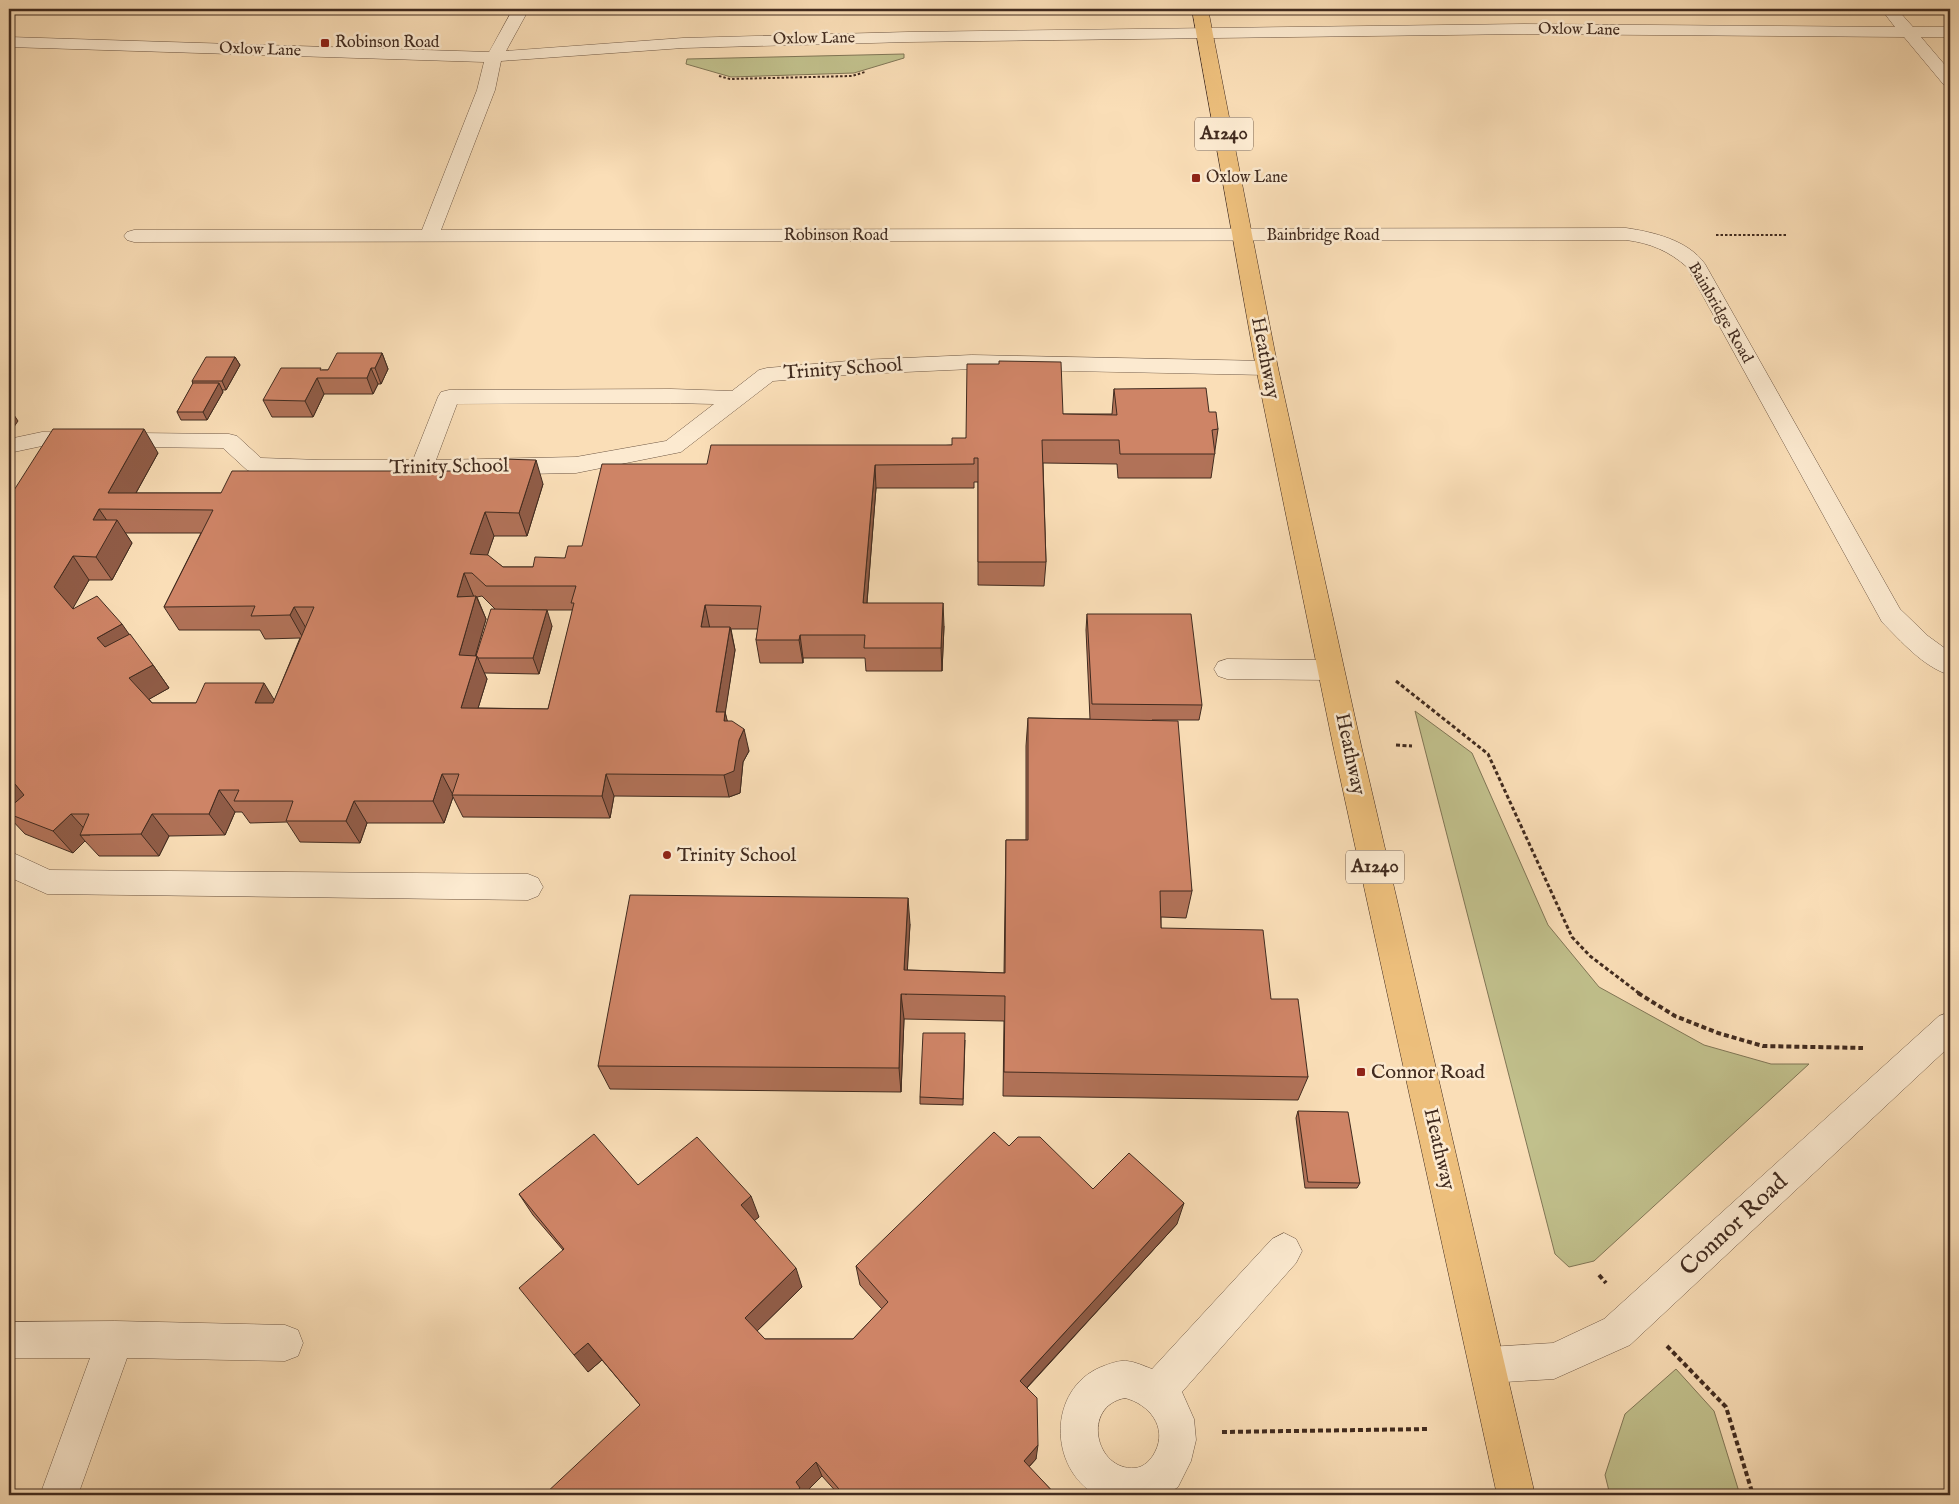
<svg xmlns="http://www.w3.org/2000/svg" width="1959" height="1504" font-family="'IM FELL English',serif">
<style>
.green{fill:#c1c08c;stroke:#817656}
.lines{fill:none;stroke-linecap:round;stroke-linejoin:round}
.minor-casing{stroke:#6f5845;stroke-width:1}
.major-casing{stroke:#412b1f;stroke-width:1}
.path-far2{stroke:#412b1f;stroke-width:2;stroke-dasharray:2.5 2;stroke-linecap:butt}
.path-far1{stroke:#412b1f;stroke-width:3;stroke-dasharray:4 2.5;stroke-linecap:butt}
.path{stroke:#412b1f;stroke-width:4;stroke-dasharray:5 3;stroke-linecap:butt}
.minor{fill:#fcead0;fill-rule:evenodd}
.major{fill:#edbf7c;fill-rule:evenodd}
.wall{fill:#b17258;stroke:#412b1f;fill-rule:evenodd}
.shaded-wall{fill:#905c47;stroke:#412b1f}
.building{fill:#ce8466;stroke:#412b1f;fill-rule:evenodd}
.poi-dot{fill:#8f2418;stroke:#fcead0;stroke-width:2}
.labels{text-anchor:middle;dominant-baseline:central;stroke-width:5;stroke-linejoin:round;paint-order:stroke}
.far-street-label{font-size:16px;fill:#412b1f;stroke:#fcead0}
.far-poi-label{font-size:16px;fill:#412b1f;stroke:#fcead0;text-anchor:start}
.shield{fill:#fcead0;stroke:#796454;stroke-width:1}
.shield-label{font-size:19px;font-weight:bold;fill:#412b1f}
.street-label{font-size:20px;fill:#412b1f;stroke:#fcead0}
.poi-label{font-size:20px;fill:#412b1f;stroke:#fcead0;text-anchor:start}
.near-street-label{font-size:24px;fill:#412b1f;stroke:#fcead0}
</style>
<rect width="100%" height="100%" fill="#fadeb7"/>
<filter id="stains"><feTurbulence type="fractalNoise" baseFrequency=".004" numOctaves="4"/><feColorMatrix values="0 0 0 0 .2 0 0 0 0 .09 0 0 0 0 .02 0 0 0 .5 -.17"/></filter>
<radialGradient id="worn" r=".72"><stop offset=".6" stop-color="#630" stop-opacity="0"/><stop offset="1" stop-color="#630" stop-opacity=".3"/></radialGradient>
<g class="green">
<path d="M 904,54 L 904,58 L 854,73 L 731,77 L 686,64 L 687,59 Z"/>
<path d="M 1415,711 L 1472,753 L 1548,925 L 1599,987 L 1704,1045 L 1771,1064 L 1809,1064 L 1594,1261 L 1569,1267 L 1555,1254 Z"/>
<path d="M 1676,1369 L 1714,1411 L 1740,1495 L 1610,1495 L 1605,1475 L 1625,1414 Z"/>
</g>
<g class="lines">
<g class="minor-casing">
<g id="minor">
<path d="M 513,9 L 529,9 L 506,51 L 683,38 L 908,32 L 1524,24 L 1895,27 L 1881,9 L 1897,9 L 1913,27 L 1950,27 L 1950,37 L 1921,37 L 1950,71 L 1950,86 L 1944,85 L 1904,37 L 1524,34 L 908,42 L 683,48 L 501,61 L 495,90 L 441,230 L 1626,228 C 1653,232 1688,240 1705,264 L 1900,609 L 1928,636 L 1950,652 L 1950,675 C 1923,667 1901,641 1882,622 L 1687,267 C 1669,251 1650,243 1626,240 L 134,242 L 127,240 L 124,236 L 127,232 L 134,230 L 422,230 L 477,90 L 484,62 L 9,47 L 9,37 L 489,52 Z"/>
<path d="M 972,355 L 1267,361 L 1275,363 L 1278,368 L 1275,373 L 1267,375 L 972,369 L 860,374 L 773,381 L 681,452 L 576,473 L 421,476 L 321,476 L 255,473 L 247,470 L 223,448 L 42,446 L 9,453 L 9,439 L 42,432 L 229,434 L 237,436 L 261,458 L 321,460 L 413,460 L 438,397 L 441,392 L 449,390 L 671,389 L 732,391 L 759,370 L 767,368 L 860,360 ZM 671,403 L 714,404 L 666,441 L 576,457 L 436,460 L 457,404 Z"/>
<path d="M 1227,659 L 1331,660 L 1340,663 L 1344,670 L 1340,677 L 1331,680 L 1227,679 L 1218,676 L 1214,669 L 1218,662 Z"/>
<path d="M 9,851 L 50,870 L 528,874 L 538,878 L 543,887 L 538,896 L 528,900 L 47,894 L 9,877 Z"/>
<path d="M 1950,1012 L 1950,1046 L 1630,1345 L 1554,1379 L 1488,1383 L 1475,1378 L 1470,1365 L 1475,1352 L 1488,1347 L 1553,1343 L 1604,1319 L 1939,1016 Z"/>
<path d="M 1284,1233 L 1296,1239 L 1302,1251 L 1296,1263 L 1182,1392 L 1194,1419 L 1196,1440 L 1191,1461 L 1178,1487 L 1166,1495 L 1096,1495 C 1048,1467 1048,1389 1101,1367 C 1109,1364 1119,1360 1127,1361 C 1136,1362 1144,1366 1152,1369 L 1272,1239 ZM 1125,1398 C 1149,1404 1168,1427 1155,1452 C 1151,1460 1144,1467 1135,1468 C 1095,1471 1081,1406 1125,1398 Z"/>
<path d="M 115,1321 L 285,1325 L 298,1330 L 303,1343 L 298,1356 L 285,1361 L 127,1358 L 78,1495 L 40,1495 L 90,1358 L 9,1358 L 9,1322 Z"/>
</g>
</g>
<g class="major-casing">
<path id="major" d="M 1192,9 L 1208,9 L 1278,368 L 1361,745 L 1535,1495 L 1497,1495 L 1333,745 L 1256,368 Z"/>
</g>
<g class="path-far2">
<path d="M 719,76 L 730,79 L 852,76 L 865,72"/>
<path d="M 1716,235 L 1786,235"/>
</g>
<g class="path-far1">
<path d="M 1396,681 L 1488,754 L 1572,937 L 1590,956 L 1640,994"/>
<path d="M 1396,745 L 1412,746"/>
</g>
<g class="path">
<path d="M 1638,993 L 1675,1016 L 1718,1033 L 1763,1046 L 1863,1048"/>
<path d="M 1599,1275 L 1606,1283"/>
<path d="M 1667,1346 L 1726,1407 L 1753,1495"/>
<path d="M 1222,1432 L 1430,1429"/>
</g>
<use href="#minor" class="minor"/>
<use href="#major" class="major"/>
</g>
<g class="wall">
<path d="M 382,353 L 388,369 L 381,384 L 378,384 L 373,394 L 324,394 L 313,417 L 272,417 L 263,400 L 322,370 L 328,370 Z"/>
<path d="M 235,357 L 240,365 L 226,390 L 222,390 L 223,392 L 207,420 L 181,420 L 177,412 L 193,384 L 192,381 Z"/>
<path d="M 1114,389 L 1209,412 L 1218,429 L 1211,478 L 1118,478 L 1117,464 L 1043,463 L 1046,562 L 1044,586 L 978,585 L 978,482 L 974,482 L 974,488 L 876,488 L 867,603 L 944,626 L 942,671 L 866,671 L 865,658 L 803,658 L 803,663 L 760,663 L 756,640 L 758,629 L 731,629 L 735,650 L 725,712 L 727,721 L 749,751 L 743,762 L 740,793 L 729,797 L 614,796 L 610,818 L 463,817 L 453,797 L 444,823 L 367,823 L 360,843 L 300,842 L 287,822 L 250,823 L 242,812 L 235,812 L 225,835 L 169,836 L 159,856 L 99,856 L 85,841 L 73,853 L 25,834 L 9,817 L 9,498 L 158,453 L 136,493 L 221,493 L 543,484 L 527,536 L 494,536 L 487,555 L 503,567 L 533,567 L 565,558 L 707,464 L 952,445 L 966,438 L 1063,414 L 1112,414 ZM 125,533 L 201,533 L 164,607 L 179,630 L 260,630 L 265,639 L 300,638 L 274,701 L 196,703 L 152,703 L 149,699 L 169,688 L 153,665 L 129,635 L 72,608 L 89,580 L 112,580 L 132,543 ZM 482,596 L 495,609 L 476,656 L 475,656 L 486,619 L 477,597 ZM 532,610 L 573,610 L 548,709 L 478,708 L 487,679 L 484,673 L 539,674 L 552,626 Z"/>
<path d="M 1087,614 L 1202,705 L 1199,720 L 1152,720 L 1192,891 L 1186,918 L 1161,917 L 1161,928 L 1271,999 L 1308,1077 L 1298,1100 L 1003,1096 L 1004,1021 L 904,1019 L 901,1092 L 610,1089 L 598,1066 L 910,924 L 907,970 L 1004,973 L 1006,840 L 1026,840 L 1026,746 L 1028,718 L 1090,719 L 1086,630 Z"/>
<path d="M 965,1040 L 963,1105 L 920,1104 L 920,1097 Z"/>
<path d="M 1298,1111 L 1360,1183 L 1357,1188 L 1305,1188 L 1296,1118 Z"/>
<path d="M 1009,1146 L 1093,1189 L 1177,1224 L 1027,1388 L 1036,1459 L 1029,1467 L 1056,1495 L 839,1495 L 822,1476 L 803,1495 L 640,1405 L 602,1360 L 588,1372 L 563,1250 L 533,1215 L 519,1194 L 638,1185 L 759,1217 L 754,1220 L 802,1287 L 757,1331 L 765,1339 L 853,1339 L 882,1309 L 860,1285 L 856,1266 Z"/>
</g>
<g class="shaded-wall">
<path d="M 382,353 L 388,369 L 381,384 L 375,368 Z"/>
<path d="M 235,357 L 240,365 L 226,390 L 222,381 Z"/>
<path d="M 371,368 L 378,384 L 373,394 L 367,378 Z"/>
<path d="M 317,378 L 324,394 L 313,417 L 305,401 Z"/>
<path d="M 219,383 L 223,392 L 207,420 L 203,412 Z"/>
<path d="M 12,412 L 18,421 L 9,434 L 9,417 Z"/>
<path d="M 144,429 L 158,453 L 127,509 L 108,493 Z"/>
<path d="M 536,460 L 543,484 L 527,536 L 519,513 Z"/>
<path d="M 875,465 L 876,488 L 865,626 L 863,603 Z"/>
<path d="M 99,509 L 112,528 L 117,520 L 132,543 L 112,580 L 96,557 L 93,520 Z"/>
<path d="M 485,512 L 494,536 L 480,577 L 470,554 Z"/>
<path d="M 73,556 L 89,580 L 72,610 L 54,587 Z"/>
<path d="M 464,573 L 474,597 L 457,597 Z"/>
<path d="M 476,596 L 486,619 L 469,678 L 459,655 Z"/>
<path d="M 943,603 L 944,626 L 942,671 L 941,648 Z"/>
<path d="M 705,605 L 710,629 L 701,627 Z"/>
<path d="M 294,607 L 307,630 L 303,638 L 290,615 Z"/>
<path d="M 547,610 L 552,626 L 539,674 L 533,658 Z"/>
<path d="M 122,624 L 138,647 L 114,661 L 97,638 Z"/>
<path d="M 730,627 L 735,650 L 724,721 L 725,712 L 731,735 L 716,712 Z"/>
<path d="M 800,635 L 803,658 L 803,663 L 799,640 Z"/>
<path d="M 477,656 L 487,679 L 471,731 L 461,708 Z"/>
<path d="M 153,665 L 169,688 L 146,701 L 129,678 Z"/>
<path d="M 264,683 L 278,706 L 255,703 Z"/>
<path d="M 744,729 L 749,751 L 743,762 L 740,793 L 729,797 L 724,775 Z"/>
<path d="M 442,774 L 453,795 L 452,795 L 453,797 L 444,823 L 433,801 Z"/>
<path d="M 606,774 L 614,796 L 610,818 L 602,796 Z"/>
<path d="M 15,784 L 35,806 L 9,814 L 9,787 Z"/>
<path d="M 219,790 L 235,812 L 225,835 L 209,814 Z"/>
<path d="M 354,801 L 367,823 L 360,843 L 346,821 Z"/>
<path d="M 71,814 L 90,835 L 80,835 L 85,841 L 73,853 L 53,831 Z"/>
<path d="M 152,814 L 169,836 L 159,856 L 141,834 Z"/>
<path d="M 908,898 L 910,924 L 906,995 L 904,970 Z"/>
<path d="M 901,994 L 904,1019 L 901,1092 L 899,1068 Z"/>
<path d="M 751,1196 L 759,1217 L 749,1225 L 741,1205 Z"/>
<path d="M 1184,1203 L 1177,1224 L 1018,1397 L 1020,1381 Z"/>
<path d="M 796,1268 L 802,1287 L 753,1335 L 745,1318 Z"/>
<path d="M 588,1343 L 602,1360 L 588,1372 L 574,1355 Z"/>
<path d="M 1038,1445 L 1036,1459 L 1022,1474 L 1024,1461 Z"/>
<path d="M 816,1462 L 822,1476 L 803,1495 L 792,1495 L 796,1482 Z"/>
</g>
<g class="building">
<path d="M 337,353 L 382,353 L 375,368 L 371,368 L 367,378 L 317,378 L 305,401 L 263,400 L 281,368 L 321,368 L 320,370 L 328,370 Z"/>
<path d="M 206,357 L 235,357 L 222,381 L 192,381 Z"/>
<path d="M 999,361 L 1061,362 L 1063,414 L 1117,415 L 1114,389 L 1206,388 L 1209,412 L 1216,412 L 1218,429 L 1212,430 L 1215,454 L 1120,454 L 1119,440 L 1042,440 L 1046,562 L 978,562 L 978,458 L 974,458 L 974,464 L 875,465 L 863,603 L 943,603 L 941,648 L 864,648 L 865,635 L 800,635 L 799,640 L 756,640 L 761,606 L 705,605 L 701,627 L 730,627 L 716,712 L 725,712 L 724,721 L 732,721 L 744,729 L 739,740 L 734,771 L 724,775 L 606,774 L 602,796 L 452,795 L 459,774 L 442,774 L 433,801 L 354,801 L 346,821 L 286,821 L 293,801 L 234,801 L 239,790 L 219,790 L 209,814 L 152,814 L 141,834 L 80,835 L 89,814 L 71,814 L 53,831 L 9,814 L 9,808 L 24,795 L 15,784 L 9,787 L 9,498 L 53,429 L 144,429 L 108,493 L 221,493 L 232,471 L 497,471 L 500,459 L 536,460 L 519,513 L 485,512 L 470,554 L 488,555 L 503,567 L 533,567 L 535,557 L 565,558 L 568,546 L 582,546 L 602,464 L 707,464 L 711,445 L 952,445 L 952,438 L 966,438 L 967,364 L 999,364 ZM 99,509 L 213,510 L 164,607 L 255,606 L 251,616 L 290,615 L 294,607 L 314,607 L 273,703 L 255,703 L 264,683 L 205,683 L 196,703 L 152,703 L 129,678 L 153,665 L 130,634 L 105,647 L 97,638 L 122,624 L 97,596 L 73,609 L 54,587 L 73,556 L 96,557 L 117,520 L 93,520 ZM 464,573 L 472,573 L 486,586 L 576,586 L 571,603 L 574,603 L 548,709 L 461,708 L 477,656 L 459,655 L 476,596 L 457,597 Z"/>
<path d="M 193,383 L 219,383 L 203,412 L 177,412 Z"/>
<path d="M 9,412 L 12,412 L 9,417 Z"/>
<path d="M 491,609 L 547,610 L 533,658 L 478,658 L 477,656 L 476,656 Z"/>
<path d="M 1087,614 L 1191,614 L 1202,705 L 1092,704 Z"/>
<path d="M 1028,718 L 1178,721 L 1192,891 L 1160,891 L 1161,928 L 1263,930 L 1271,999 L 1298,999 L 1308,1077 L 1004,1072 L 1005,996 L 901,994 L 899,1068 L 598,1066 L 630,895 L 908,898 L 904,970 L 1005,973 L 1006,840 L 1028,840 Z"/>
<path d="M 923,1033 L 965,1033 L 963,1099 L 920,1097 Z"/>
<path d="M 1298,1111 L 1348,1112 L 1360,1183 L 1308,1182 Z"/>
<path d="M 994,1132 L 1009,1146 L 1018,1137 L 1040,1137 L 1093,1189 L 1129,1153 L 1184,1203 L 1020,1381 L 1037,1398 L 1038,1445 L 1024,1461 L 1056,1495 L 844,1495 L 816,1462 L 796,1482 L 800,1488 L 792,1495 L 544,1495 L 640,1405 L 588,1343 L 574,1355 L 519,1288 L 564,1249 L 519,1194 L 594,1134 L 638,1185 L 697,1137 L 751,1196 L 741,1205 L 796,1268 L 745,1318 L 765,1339 L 853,1339 L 888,1302 L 856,1266 Z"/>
</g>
<g class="poi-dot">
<rect x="320" y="38" width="10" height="10" rx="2.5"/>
<rect x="1191" y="173" width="10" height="10" rx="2.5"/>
<circle cx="667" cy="855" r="5"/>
<rect x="1356" y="1067" width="10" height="10" rx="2.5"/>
</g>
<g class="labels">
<g class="far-street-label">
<text transform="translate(1579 30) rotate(1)">Oxlow Lane</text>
<text transform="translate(814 39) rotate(-1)">Oxlow Lane</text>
<text transform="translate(260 50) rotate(2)">Oxlow Lane</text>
<text x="836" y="236">Robinson Road</text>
<text x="1323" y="236">Bainbridge Road</text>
<text transform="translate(1720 313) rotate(60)">Bainbridge Road</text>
</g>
<g class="far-poi-label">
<text x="335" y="43">Robinson Road</text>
<text x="1206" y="178">Oxlow Lane</text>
</g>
<g class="shield">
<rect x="1195" y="117.5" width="58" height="33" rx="4"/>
<rect x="1346" y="850.5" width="58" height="33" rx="4"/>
</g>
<g class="shield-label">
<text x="1224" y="134">A1240</text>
<text x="1375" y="867">A1240</text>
</g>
<g class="street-label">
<text transform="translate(1265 358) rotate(79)">Heathway</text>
<text transform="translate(843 369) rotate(-4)">Trinity School</text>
<text transform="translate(449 467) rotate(-1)">Trinity School</text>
<text transform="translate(1350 754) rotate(78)">Heathway</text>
<text transform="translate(1439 1149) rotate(77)">Heathway</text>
</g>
<g class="poi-label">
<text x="677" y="855">Trinity School</text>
<text x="1371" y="1072">Connor Road</text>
</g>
<g class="near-street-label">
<text transform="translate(1734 1225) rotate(-43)">Connor Road</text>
</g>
</g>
<rect width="1959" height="1504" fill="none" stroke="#fadeb7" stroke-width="30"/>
<rect x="10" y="10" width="1939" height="1484" fill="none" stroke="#412b1f" stroke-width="2.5"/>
<rect x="15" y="15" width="1929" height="1474" fill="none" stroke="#412b1f"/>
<rect width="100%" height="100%" filter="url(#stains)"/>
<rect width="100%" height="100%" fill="url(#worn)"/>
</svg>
